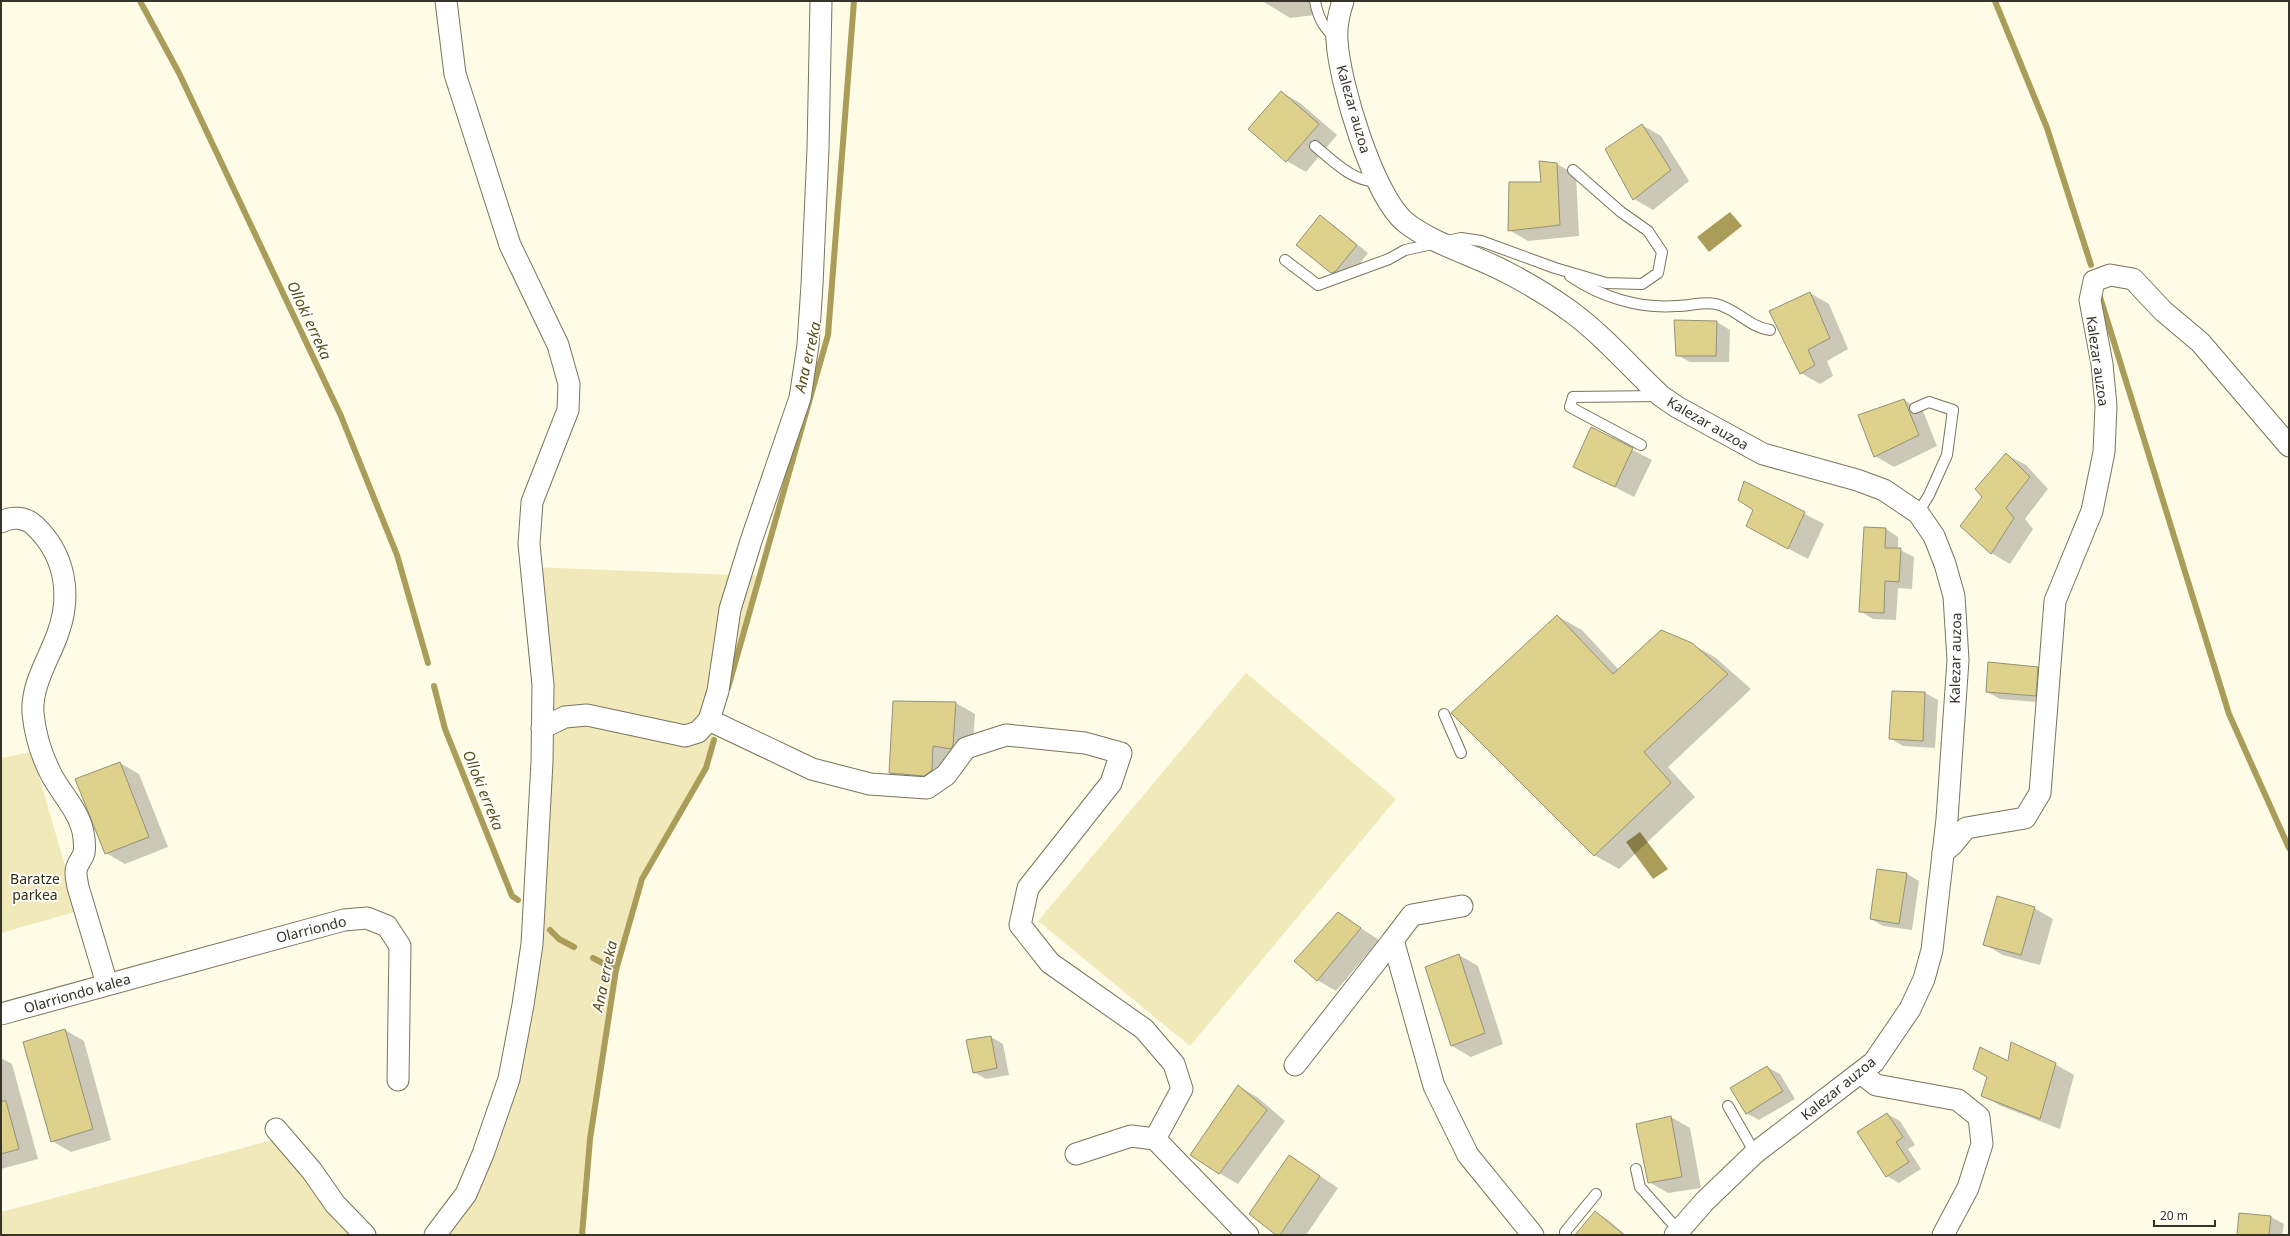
<svg xmlns="http://www.w3.org/2000/svg" width="2290" height="1236" font-family="'Noto Sans',sans-serif">
<style>
.green{fill:#f1e9ba}
.water{fill:#a99d59}
.shadow{fill:#0003}
.lines{fill:none;stroke-linecap:round;stroke-linejoin:round}
.stream{stroke:#a99d59;stroke-width:6}
.building{fill:#ddd18c;stroke:#949179}
.service-casing{stroke:#79755e;stroke-width:12}
.minor-casing{stroke:#79755e;stroke-width:23}
.service{stroke:#fff;stroke-width:10}
.minor{stroke:#fff;stroke-width:21}
.labels{text-anchor:middle;dominant-baseline:central;stroke-width:3.5;stroke-linejoin:round;paint-order:stroke}
.street-label{font-size:14px;fill:#35332a;stroke:#fff}
.park-label{font-size:14px;fill:#322d0d;stroke:#fff}
.water-label{font-size:15px;font-style:italic;fill:#584f1b;stroke:#fff}
</style>
<rect width="100%" height="100%" fill="#fefbe6"/>
<g class="green">
<path d="M 531,567 L 759,576 L 706,768 L 642,879 L 616,970 L 590,1139 L 582,1235 L 435,1235 L 509,1079 L 542,762 Z"/>
<path d="M 1246,673 L 1396,799 L 1190,1046 L 1038,921 Z"/>
<path d="M 32,752 L 78,911 L 1,933 L 1,758 Z"/>
<path d="M 284,1137 L 365,1235 L 1,1235 L 1,1212 Z"/>
</g>
<g class="water">
<path d="M 1730,212 L 1742,226 L 1709,252 L 1697,237 Z"/>
<path d="M 1640,832 L 1668,869 L 1653,879 L 1626,842 Z"/>
</g>
<g class="shadow">
<path d="M 1262,1 L 1314,1 L 1315,15 L 1290,18 Z"/>
<path d="M 1281,92 L 1300,103 L 1337,135 L 1306,172 L 1287,161 Z"/>
<path d="M 1642,125 L 1661,136 L 1689,181 L 1653,210 L 1634,199 Z"/>
<path d="M 1557,164 L 1576,175 L 1579,236 L 1528,241 L 1509,230 Z"/>
<path d="M 1320,217 L 1332,224 L 1368,253 L 1348,279 L 1345,280 L 1332,272 Z"/>
<path d="M 1810,293 L 1829,304 L 1848,349 L 1827,361 L 1833,376 L 1820,384 L 1801,373 Z"/>
<path d="M 1717,322 L 1730,330 L 1729,362 L 1690,362 L 1677,355 Z"/>
<path d="M 1904,400 L 1923,411 L 1937,446 L 1894,467 L 1875,456 Z"/>
<path d="M 1592,429 L 1652,460 L 1634,497 L 1574,466 Z"/>
<path d="M 2007,455 L 2026,465 L 2048,489 L 2025,519 L 2033,529 L 2010,564 L 1991,553 L 1961,526 L 1983,497 Z"/>
<path d="M 1744,482 L 1824,524 L 1808,559 L 1766,537 Z"/>
<path d="M 1886,529 L 1898,537 L 1898,549 L 1914,557 L 1912,589 L 1898,588 L 1896,620 L 1873,619 L 1860,611 Z"/>
<path d="M 1557,616 L 1582,630 L 1619,670 L 1692,644 L 1716,658 L 1751,689 L 1668,767 L 1695,797 L 1619,869 L 1594,855 Z"/>
<path d="M 2038,668 L 2050,675 L 2048,703 L 2000,699 L 1987,692 Z"/>
<path d="M 1893,692 L 1925,693 L 1938,700 L 1935,748 L 1903,746 L 1890,738 Z"/>
<path d="M 956,703 L 975,714 L 972,756 L 950,781 L 909,784 L 890,773 Z"/>
<path d="M 120,763 L 139,774 L 168,847 L 125,864 L 106,853 Z"/>
<path d="M 1907,874 L 1919,881 L 1912,930 L 1883,926 L 1871,919 Z"/>
<path d="M 2034,908 L 2053,919 L 2040,965 L 2003,955 L 1984,944 Z"/>
<path d="M 1338,913 L 1379,940 L 1336,991 L 1317,980 Z"/>
<path d="M 1459,955 L 1478,966 L 1503,1044 L 1471,1057 L 1452,1046 L 1426,968 Z"/>
<path d="M 65,1030 L 84,1041 L 111,1140 L 71,1152 L 52,1141 Z"/>
<path d="M 991,1037 L 1003,1044 L 1009,1075 L 986,1079 L 974,1072 Z"/>
<path d="M 1,1058 L 12,1064 L 38,1159 L 1,1169 Z"/>
<path d="M 2009,1062 L 2055,1064 L 2074,1075 L 2060,1129 L 2001,1106 L 1982,1095 Z"/>
<path d="M 1767,1067 L 1780,1074 L 1795,1099 L 1759,1120 L 1746,1113 Z"/>
<path d="M 1238,1086 L 1257,1097 L 1285,1121 L 1238,1184 L 1219,1173 Z"/>
<path d="M 1887,1114 L 1900,1121 L 1915,1145 L 1908,1149 L 1921,1169 L 1899,1183 L 1887,1176 Z"/>
<path d="M 1671,1117 L 1690,1128 L 1701,1188 L 1668,1193 L 1649,1182 Z"/>
<path d="M 1290,1156 L 1338,1188 L 1306,1235 L 1278,1235 Z"/>
<path d="M 1595,1212 L 1608,1220 L 1626,1235 L 1577,1235 Z"/>
<path d="M 2240,1214 L 2271,1217 L 2284,1224 L 2282,1235 L 2238,1235 Z"/>
</g>
<g class="lines">
<g class="stream">
<path d="M 140,1 L 179,73 L 341,416 L 397,555 L 428,663"/>
<path d="M 1995,1 L 2047,128 L 2091,265"/>
<path d="M 2100,297 L 2229,714 L 2289,848"/>
<path d="M 434,686 L 445,729 L 512,896 L 518,900"/>
<path d="M 728,688 L 828,335 L 854,1"/>
<path d="M 550,930 L 559,939 L 574,947"/>
<path d="M 593,958 L 616,970"/>
<path d="M 582,1235 L 590,1139 L 616,970 L 642,879 L 706,768 L 714,740"/>
</g>
</g>
<g class="building">
<path d="M 1281,91 L 1319,124 L 1286,162 L 1248,129 Z"/>
<path d="M 1642,124 L 1671,170 L 1633,200 L 1605,149 Z"/>
<path d="M 1539,161 L 1557,163 L 1560,225 L 1508,231 L 1509,182 L 1541,182 Z"/>
<path d="M 1320,215 L 1357,245 L 1335,272 L 1331,273 L 1296,245 Z"/>
<path d="M 1810,292 L 1830,338 L 1808,350 L 1815,365 L 1800,374 L 1769,311 Z"/>
<path d="M 1674,320 L 1717,321 L 1716,356 L 1676,356 Z"/>
<path d="M 1904,399 L 1919,435 L 1874,457 L 1858,415 Z"/>
<path d="M 1591,427 L 1633,448 L 1615,487 L 1573,467 Z"/>
<path d="M 2006,453 L 2030,477 L 2006,508 L 2014,518 L 1991,554 L 1960,526 L 1982,497 L 1975,489 Z"/>
<path d="M 1744,481 L 1805,512 L 1788,549 L 1746,526 L 1753,510 L 1738,500 Z"/>
<path d="M 1864,527 L 1886,528 L 1885,548 L 1901,548 L 1899,582 L 1885,581 L 1884,613 L 1859,612 Z"/>
<path d="M 1557,615 L 1613,674 L 1661,630 L 1692,643 L 1728,674 L 1644,752 L 1671,783 L 1594,856 L 1451,713 Z"/>
<path d="M 1988,662 L 2038,667 L 2036,696 L 1986,692 Z"/>
<path d="M 1892,691 L 1925,692 L 1923,741 L 1889,739 Z"/>
<path d="M 893,701 L 956,702 L 953,745 L 951,749 L 933,746 L 932,770 L 924,776 L 889,773 Z"/>
<path d="M 120,762 L 149,837 L 105,854 L 75,779 Z"/>
<path d="M 1877,869 L 1907,873 L 1899,924 L 1870,919 Z"/>
<path d="M 1997,896 L 2035,907 L 2021,955 L 1983,945 Z"/>
<path d="M 1338,912 L 1361,928 L 1317,981 L 1294,961 Z"/>
<path d="M 1459,954 L 1485,1033 L 1451,1046 L 1425,967 Z"/>
<path d="M 65,1029 L 93,1129 L 51,1142 L 23,1042 Z"/>
<path d="M 991,1036 L 997,1068 L 973,1073 L 966,1040 Z"/>
<path d="M 2011,1042 L 2056,1063 L 2040,1119 L 1981,1096 L 1987,1077 L 1973,1069 L 1980,1047 L 2008,1061 Z"/>
<path d="M 1767,1066 L 1783,1091 L 1746,1114 L 1730,1088 Z"/>
<path d="M 1238,1085 L 1267,1110 L 1219,1174 L 1190,1155 Z"/>
<path d="M 1,1101 L 6,1101 L 19,1149 L 1,1154 Z"/>
<path d="M 1887,1113 L 1903,1137 L 1896,1142 L 1909,1162 L 1886,1177 L 1857,1132 Z"/>
<path d="M 1671,1116 L 1682,1177 L 1648,1183 L 1636,1124 Z"/>
<path d="M 1289,1155 L 1320,1176 L 1280,1235 L 1276,1235 L 1249,1214 Z"/>
<path d="M 1595,1211 L 1624,1235 L 1575,1235 Z"/>
<path d="M 2239,1213 L 2271,1216 L 2269,1235 L 2237,1235 Z"/>
</g>
<g class="lines">
<g class="service-casing">
<g id="service">
<path d="M 1315,1 C 1318,17 1323,28 1337,39"/>
<path d="M 1315,146 C 1334,162 1352,181 1378,182"/>
<path d="M 1285,260 L 1318,285 L 1389,259 L 1405,250 L 1461,238 L 1481,241 L 1555,268 L 1606,283 L 1642,284 L 1658,273 L 1662,252 L 1648,231 L 1621,212 L 1573,170"/>
<path d="M 1570,276 C 1601,297 1639,309 1677,306 C 1690,306 1704,301 1716,304 C 1737,309 1749,327 1770,330"/>
<path d="M 1915,408 L 1929,402 L 1953,410 L 1947,455 L 1929,495 L 1918,513"/>
<path d="M 1641,445 L 1570,407 L 1573,397 L 1659,396"/>
<path d="M 1444,714 L 1461,753"/>
<path d="M 1728,1106 L 1755,1153"/>
<path d="M 1636,1169 L 1640,1187 L 1679,1231"/>
<path d="M 1566,1235 L 1565,1232 L 1596,1194"/>
</g>
</g>
<g class="minor-casing">
<g id="minor">
<path d="M 1343,1 C 1339,13 1336,27 1337,40 C 1339,82 1373,195 1405,222 C 1434,245 1475,255 1508,273 C 1529,284 1551,297 1570,311 C 1603,335 1631,368 1661,396 L 1677,407 L 1763,454 L 1857,480 L 1884,490 L 1918,513 L 1934,536 L 1945,564 L 1954,596 L 1958,660 L 1947,819 L 1932,950 L 1924,979 L 1910,1009 L 1874,1062 L 1755,1153 L 1705,1201 L 1675,1235"/>
<path d="M 1,522 C 12,516 25,517 34,525 C 65,554 72,594 58,633 C 49,659 31,685 33,713 C 35,735 42,757 52,776 C 62,794 79,812 83,832 C 84,837 85,847 84,853 C 82,860 76,864 76,872 C 76,877 77,882 78,887 L 107,984"/>
<path d="M 709,720 L 812,769 L 870,784 L 927,788 L 946,775 L 966,748 L 1006,735 L 1085,743 L 1121,753 L 1111,783 L 1028,888 L 1020,925 L 1050,963 L 1144,1029 L 1174,1064 L 1182,1089 L 1155,1139"/>
<path d="M 542,728 L 565,717 L 587,715 L 685,736 L 698,732 L 709,720 L 718,691 L 730,609 L 751,541 L 800,398 L 808,345 L 812,285 L 818,149 L 821,1"/>
<path d="M 1943,853 L 1953,844 L 1966,828 L 2025,818 L 2040,793 L 2055,601 L 2092,511 L 2104,452 L 2106,406 L 2102,364 L 2090,300 L 2094,281 L 2110,275 L 2133,279 L 2163,311 L 2200,342 L 2289,446"/>
<path d="M 1462,906 L 1412,915 L 1393,940 L 1434,1086 L 1468,1155 L 1533,1235"/>
<path d="M 1,1014 L 344,920 L 367,918 L 387,926 L 400,946 L 398,1080"/>
<path d="M 1295,1065 L 1393,940"/>
<path d="M 1861,1073 L 1876,1085 L 1958,1100 L 1979,1117 L 1982,1144 L 1968,1188 L 1943,1235"/>
<path d="M 276,1129 L 312,1171 L 335,1204 L 365,1235"/>
<path d="M 1076,1154 L 1131,1136 L 1155,1139 L 1248,1235"/>
<path d="M 435,1235 L 466,1194 L 483,1154 L 509,1079 L 523,1005 L 532,944 L 542,762 L 543,685 L 529,544 L 532,502 L 568,410 L 569,384 L 558,345 L 510,245 L 455,74 L 446,1"/>
</g>
</g>
<use href="#service" class="service"/>
<use href="#minor" class="minor"/>
</g>
<g class="labels">
<g class="street-label">
<text transform="translate(1354 109) rotate(74)">Kalezar auzoa</text>
<text transform="translate(2098 361) rotate(82)">Kalezar auzoa</text>
<text transform="translate(1708 423) rotate(30)">Kalezar auzoa</text>
<text transform="translate(1955 658) rotate(-89)">Kalezar auzoa</text>
<text transform="translate(311 929) rotate(-14)">Olarriondo</text>
<text transform="translate(77 993) rotate(-16)">Olarriondo kalea</text>
<text transform="translate(1838 1088) rotate(-39)">Kalezar auzoa</text>
</g>
<g class="park-label">
<text x="35" y="878">Baratze<tspan x="35" dy="16">parkea</tspan></text>
</g>
<g class="water-label">
<text transform="translate(310 320) rotate(65)">Olloki erreka</text>
<text transform="translate(807 357) rotate(-77)">Ana erreka</text>
<text transform="translate(484 790) rotate(68)">Olloki erreka</text>
<text transform="translate(604 976) rotate(-78)">Ana erreka</text>
</g>
</g>
<rect width="2290" height="1236" fill="none" stroke="#35332a" stroke-width="4"/>
<path d="M2154 1220v6h61v-6" fill="none" stroke="#35332a" stroke-width="2"/>
<text x="2160" y="1220" font-size="12" fill="#35332a" stroke="#ffffff" stroke-width="3" paint-order="stroke">20 m</text>
</svg>
